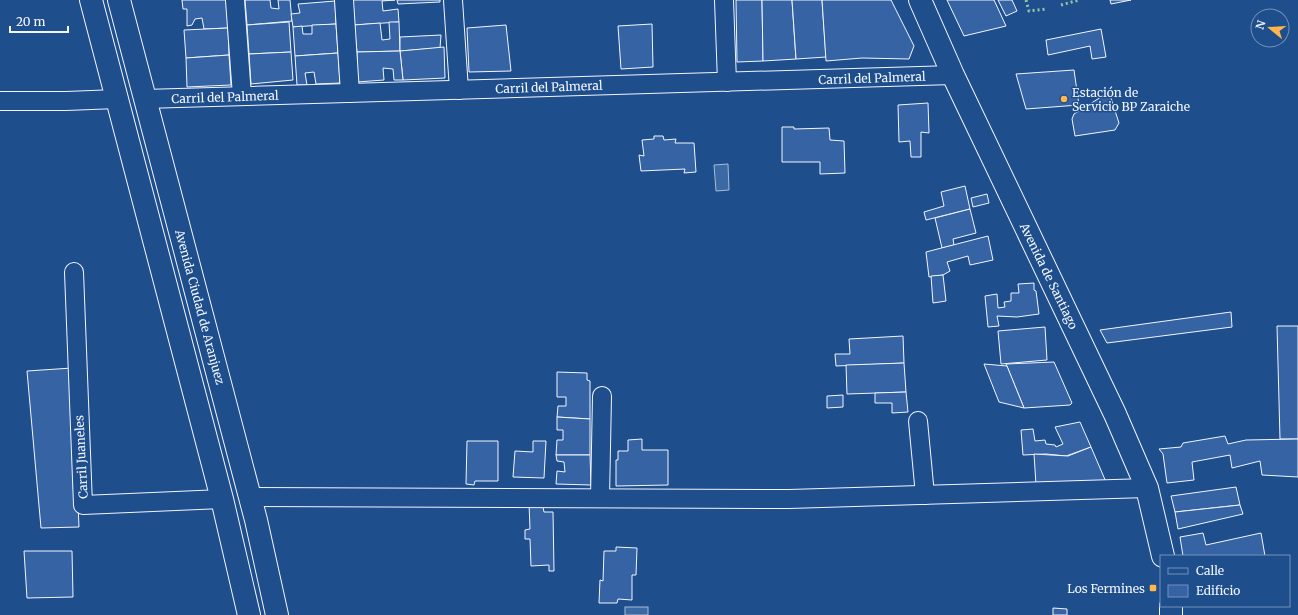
<svg xmlns="http://www.w3.org/2000/svg" width="1298" height="615" font-family="Merriweather,serif">
<style>
.water{fill:#3b69a3;stroke:#a8bbd7}
.building{fill:#3563a3;stroke:#f2f6ff}
.lines{fill:none;stroke-linecap:round;stroke-linejoin:round}
.minor-casing{stroke:#f2f6ff;stroke-width:20}
.tertiary-casing{stroke:#f2f6ff;stroke-width:24}
.secondary-casing{stroke:#f2f6ff;stroke-width:24}
.minor{stroke:#1f4e8c;stroke-width:18}
.tertiary{stroke:#1f4e8c;stroke-width:22}
.secondary{stroke:#1f4e8c;stroke-width:22}
.hedge{stroke:#97c8a6;stroke-width:3;stroke-dasharray:2 3;stroke-linecap:butt}
.poi-dot{fill:#ffb74d;stroke:#1f4e8c;stroke-width:1.5}
.labels{text-anchor:middle;dominant-baseline:central;stroke-width:3;stroke-linejoin:round;paint-order:stroke}
.street-label{font-size:12px;fill:#f2f6ff;stroke:#1f4e8c}
.poi-label{font-size:12px;fill:#f2f6ff;stroke:#1f4e8c;text-anchor:start}
</style>
<rect width="100%" height="100%" fill="#1f4e8c"/>
<g class="water">
<path d="M 728,164 L 729,190 L 716,191 L 714,165 Z"/>
<rect x="625" y="607" width="23" height="8"/>
</g>
<g class="building">
<path d="M 182,0 L 227,0 L 228,28 L 204,29 L 202,18 L 195,19 L 192,25 L 187,26 L 187,9 L 183,9 Z"/>
<path d="M 245,0 L 270,0 L 271,8 L 279,9 L 278,0 L 290,0 L 292,21 L 247,25 Z"/>
<path d="M 352,0 L 395,0 L 382,1 L 383,11 L 398,9 L 399,22 L 354,25 Z"/>
<path d="M 397,0 L 440,0 L 440,2 L 398,4 Z"/>
<path d="M 736,0 L 762,0 L 763,61 L 737,62 Z"/>
<path d="M 762,0 L 792,0 L 796,59 L 763,61 Z"/>
<path d="M 792,0 L 822,0 L 826,57 L 796,59 Z"/>
<path d="M 822,0 L 891,0 L 914,46 L 909,59 L 862,58 L 826,61 Z"/>
<path d="M 947,0 L 994,0 L 1006,26 L 964,36 Z"/>
<path d="M 998,0 L 1012,0 L 1017,11 L 1006,16 Z"/>
<path d="M 1110,0 L 1131,0 L 1111,4 Z"/>
<path d="M 335,1 L 336,24 L 293,27 L 291,14 L 300,13 L 298,4 Z"/>
<path d="M 289,22 L 291,52 L 249,54 L 247,25 Z"/>
<path d="M 389,22 L 399,22 L 400,51 L 357,52 L 354,25 L 380,23 L 382,40 L 390,39 Z"/>
<path d="M 336,24 L 338,53 L 295,56 L 293,27 L 302,26 L 303,34 L 312,34 L 312,25 Z"/>
<path d="M 652,24 L 653,67 L 621,69 L 618,26 Z"/>
<path d="M 506,25 L 511,71 L 469,72 L 467,28 Z"/>
<path d="M 228,28 L 229,55 L 186,58 L 184,30 Z"/>
<path d="M 1101,29 L 1106,57 L 1092,59 L 1090,46 L 1048,55 L 1046,40 Z"/>
<path d="M 441,35 L 440,48 L 400,51 L 400,37 Z"/>
<path d="M 444,47 L 445,78 L 403,80 L 400,51 Z"/>
<path d="M 400,51 L 403,80 L 394,80 L 393,69 L 383,68 L 384,80 L 357,82 L 357,52 Z"/>
<path d="M 291,52 L 293,80 L 251,84 L 249,54 Z"/>
<path d="M 338,53 L 340,83 L 316,84 L 314,72 L 305,73 L 307,85 L 297,85 L 295,56 Z"/>
<path d="M 229,55 L 231,85 L 187,87 L 186,58 Z"/>
<path d="M 1074,70 L 1079,105 L 1026,109 L 1016,74 Z"/>
<path d="M 1109,92 L 1119,123 L 1115,130 L 1075,136 L 1072,119 L 1074,114 Z"/>
<path d="M 928,103 L 929,133 L 921,132 L 921,157 L 911,157 L 910,141 L 899,142 L 898,105 Z"/>
<path d="M 782,127 L 794,127 L 794,129 L 829,128 L 830,140 L 844,141 L 845,173 L 820,174 L 820,162 L 782,162 Z"/>
<path d="M 654,136 L 663,136 L 664,140 L 676,139 L 675,143 L 694,143 L 696,172 L 684,173 L 685,169 L 641,171 L 639,155 L 644,156 L 642,140 L 654,139 Z"/>
<path d="M 965,186 L 970,209 L 926,220 L 924,212 L 944,206 L 941,192 Z"/>
<path d="M 987,194 L 989,203 L 973,207 L 971,198 Z"/>
<path d="M 970,209 L 976,233 L 953,239 L 954,245 L 942,248 L 935,218 Z"/>
<path d="M 988,236 L 993,260 L 970,265 L 968,256 L 947,262 L 950,271 L 943,275 L 929,277 L 926,252 Z"/>
<path d="M 943,275 L 946,301 L 933,303 L 931,276 Z"/>
<path d="M 1034,283 L 1034,290 L 1036,291 L 1039,314 L 1017,317 L 997,316 L 999,326 L 988,327 L 985,296 L 997,294 L 998,308 L 1005,307 L 1004,302 L 1011,301 L 1011,293 L 1019,293 L 1018,284 Z"/>
<path d="M 1231,312 L 1232,327 L 1107,343 L 1100,330 Z"/>
<path d="M 1277,326 L 1298,326 L 1298,439 L 1280,439 Z"/>
<path d="M 1045,327 L 1047,360 L 1001,364 L 998,331 Z"/>
<path d="M 903,336 L 904,363 L 836,366 L 835,354 L 850,354 L 849,339 Z"/>
<path d="M 1054,362 L 1072,403 L 1070,405 L 1024,408 L 1006,364 Z"/>
<path d="M 904,363 L 906,392 L 847,394 L 846,365 Z"/>
<path d="M 984,364 L 1007,366 L 1024,408 L 999,402 Z"/>
<path d="M 72,368 L 79,527 L 41,528 L 27,371 Z"/>
<path d="M 557,372 L 587,373 L 587,380 L 590,381 L 590,419 L 557,417 L 558,406 L 566,406 L 566,397 L 557,397 Z"/>
<path d="M 906,392 L 908,412 L 892,413 L 892,403 L 875,403 L 875,393 Z"/>
<path d="M 843,395 L 843,407 L 827,408 L 827,396 Z"/>
<path d="M 557,417 L 590,419 L 590,455 L 556,455 L 557,440 L 563,440 L 563,430 L 557,430 Z"/>
<path d="M 1080,422 L 1091,447 L 1066,456 L 1046,454 L 1023,455 L 1021,430 L 1033,429 L 1035,441 L 1045,440 L 1046,444 L 1055,445 L 1056,447 L 1063,444 L 1055,427 Z"/>
<path d="M 1225,436 L 1228,444 L 1246,440 L 1298,439 L 1298,477 L 1262,475 L 1260,461 L 1232,468 L 1230,455 L 1192,462 L 1194,480 L 1167,483 L 1163,454 L 1159,449 L 1181,447 L 1183,443 Z"/>
<path d="M 642,439 L 642,450 L 668,450 L 668,485 L 616,486 L 616,460 L 618,460 L 618,451 L 628,451 L 628,440 Z"/>
<path d="M 467,441 L 498,441 L 498,481 L 475,481 L 474,485 L 466,484 Z"/>
<path d="M 533,441 L 546,441 L 544,478 L 513,477 L 515,451 L 533,452 Z"/>
<path d="M 1091,447 L 1106,482 L 1036,485 L 1034,454 L 1068,456 Z"/>
<path d="M 556,455 L 590,455 L 591,485 L 556,484 L 557,471 L 565,472 L 564,462 L 557,461 Z"/>
<path d="M 1236,487 L 1240,505 L 1175,512 L 1171,496 Z"/>
<path d="M 542,502 L 544,512 L 553,512 L 554,571 L 549,571 L 549,565 L 531,566 L 530,539 L 525,539 L 525,530 L 530,529 L 529,503 Z"/>
<path d="M 1240,505 L 1243,514 L 1178,529 L 1175,512 Z"/>
<path d="M 1203,533 L 1206,545 L 1261,533 L 1265,556 L 1183,556 L 1180,537 Z"/>
<path d="M 616,547 L 637,548 L 636,575 L 632,575 L 632,600 L 618,599 L 617,603 L 599,603 L 600,580 L 603,581 L 604,551 L 616,551 Z"/>
<path d="M 24,551 L 72,551 L 73,597 L 27,598 Z"/>
<path d="M 1053,608 L 1067,609 L 1067,615 L 1053,615 Z"/>
</g>
<g class="lines">
<g class="minor-casing">
<g id="minor">
<path d="M 235,0 L 242,96"/>
<path d="M 344,0 L 350,93"/>
<path d="M 453,0 L 459,90"/>
<path d="M 724,0 L 727,82"/>
<path d="M 144,99 L 953,75"/>
<path d="M 0,101 L 66,101 L 117,99"/>
<path d="M 74,272 L 83,505 L 222,499"/>
<path d="M 918,421 L 925,495"/>
<path d="M 250,497 L 789,499 L 1147,488"/>
<path d="M 600,498 L 602,396"/>
</g>
</g>
<g class="tertiary-casing">
<g id="tertiary">
<path d="M 920,0 L 953,75 L 1115,414 L 1147,488 L 1163,556"/>
<path d="M 1171,606 L 1171,615"/>
</g>
</g>
<g class="secondary-casing">
<g id="secondary">
<path d="M 91,0 L 222,499 L 249,615"/>
<path d="M 119,0 L 256,520 L 277,615"/>
</g>
</g>
<use href="#minor" class="minor"/>
<use href="#tertiary" class="tertiary"/>
<use href="#secondary" class="secondary"/>
<g class="hedge">
<path d="M 1026,0 L 1029,11 L 1046,9"/>
<path d="M 1061,5 L 1079,0"/>
</g>
</g>
<g class="poi-dot">
<circle cx="1064" cy="99" r="4"/>
<rect x="1149" y="584" width="8" height="8" rx="2"/>
</g>
<g class="labels">
<g class="street-label">
<text transform="translate(872 78) rotate(-2)">Carril del Palmeral</text>
<text transform="translate(549 87) rotate(-2)">Carril del Palmeral</text>
<text transform="translate(225 97) rotate(-2)">Carril del Palmeral</text>
<text transform="translate(1049 276) rotate(64)">Avenida de Santiago</text>
<text transform="translate(200 307) rotate(75)">Avenida Ciudad de Aranjuez</text>
<text transform="translate(81 457) rotate(-93)">Carril Juaneles</text>
</g>
<g class="poi-label">
<text x="1072" y="92">Estación de<tspan x="1072" dy="14">Servicio BP Zaraiche</tspan></text>
<text x="1145" y="588" text-anchor="end">Los Fermines</text>
</g>
</g>
<rect x="1160" y="555" width="130" height="52" fill="#1f4e8c" stroke="#7391ba"/>
<rect x="1168" y="568" width="20" height="6" fill="#1f4e8c" stroke="#7391ba"/>
<text x="1196" y="575" font-size="12" fill="#f2f6ff">Calle</text>
<rect x="1168" y="585" width="20" height="12" fill="#3563a3" stroke="#7391ba"/>
<text x="1196" y="595" font-size="12" fill="#f2f6ff">Edificio</text>
<g transform="translate(1270 28) rotate(288)"><circle r="19" fill="#1f4e8c" stroke="#7391ba"/>
<path d="M0-3L7 15L0 10L-7 15Z" fill="#ffb74d"/>
<text y="-6" font-size="11" font-weight="bold" text-anchor="middle" fill="#f2f6ff">N</text>
</g>
<path d="M10 26v6h58v-6" fill="none" stroke="#f2f6ff" stroke-width="2"/>
<text x="16" y="26" font-size="12" fill="#f2f6ff" stroke="#1f4e8c" stroke-width="3" paint-order="stroke">20 m</text>
</svg>
